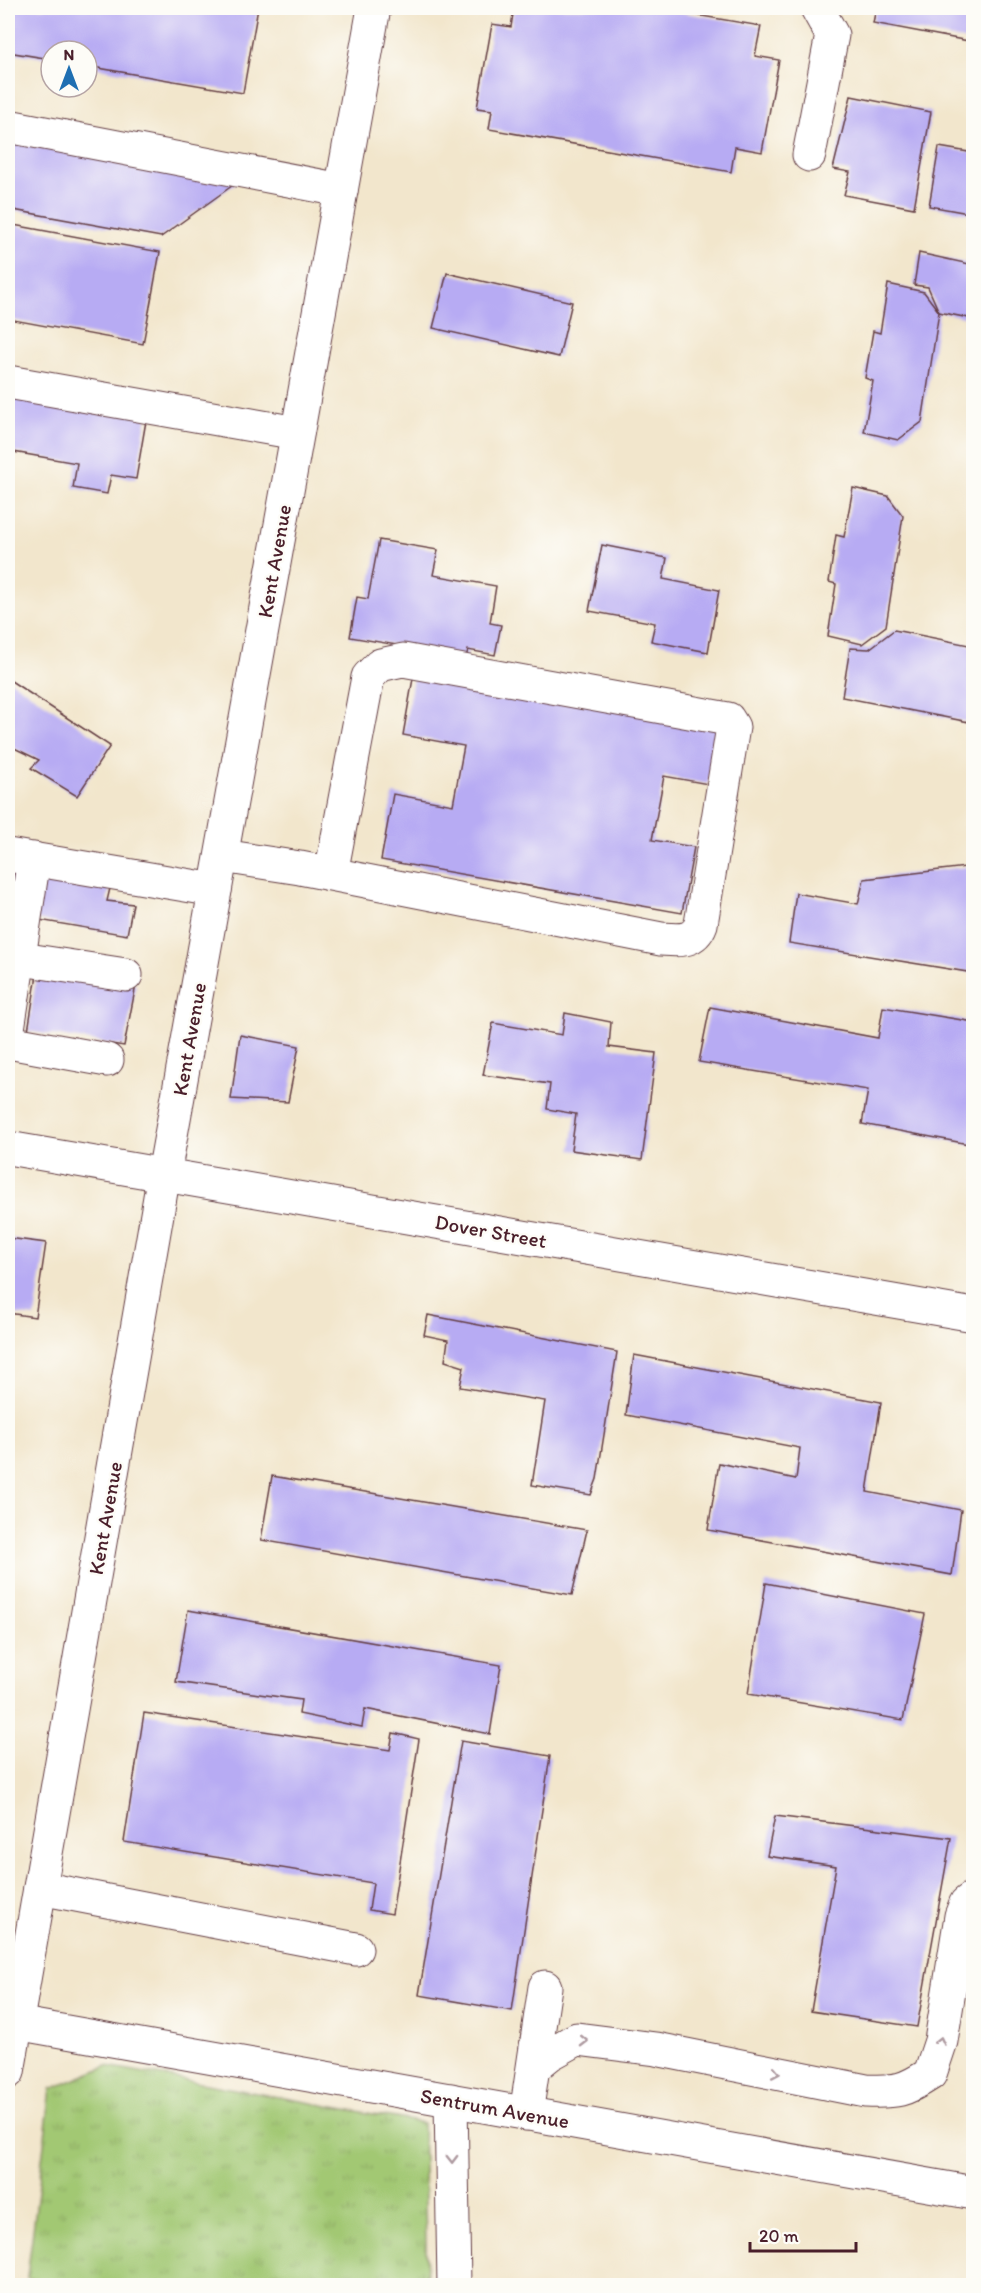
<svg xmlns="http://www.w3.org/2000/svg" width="981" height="2293" font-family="Itim,sans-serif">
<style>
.park{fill:url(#park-tufts);stroke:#76744f;stroke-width:1.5}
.building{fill:#b7abf3}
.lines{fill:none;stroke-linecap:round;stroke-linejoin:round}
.minor-casing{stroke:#633d43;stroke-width:35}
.minor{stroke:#fff;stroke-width:33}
.oneway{stroke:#ae9aa0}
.labels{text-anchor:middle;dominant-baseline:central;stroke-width:5;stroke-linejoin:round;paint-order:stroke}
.street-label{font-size:21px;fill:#4a1f2b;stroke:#fdfcf7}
</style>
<defs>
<pattern id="park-tufts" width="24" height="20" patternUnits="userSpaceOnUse" patternTransform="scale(1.5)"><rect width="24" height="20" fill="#a2c873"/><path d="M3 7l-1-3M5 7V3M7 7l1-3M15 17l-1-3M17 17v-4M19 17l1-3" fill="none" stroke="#8dab64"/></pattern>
</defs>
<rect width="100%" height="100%" fill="#fdfcf7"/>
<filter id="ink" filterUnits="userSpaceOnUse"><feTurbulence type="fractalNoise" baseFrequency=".0167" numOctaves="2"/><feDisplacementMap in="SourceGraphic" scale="12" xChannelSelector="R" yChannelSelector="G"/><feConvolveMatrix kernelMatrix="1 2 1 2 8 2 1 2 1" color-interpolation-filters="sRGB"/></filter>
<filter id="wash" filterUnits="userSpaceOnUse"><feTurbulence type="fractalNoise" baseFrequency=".008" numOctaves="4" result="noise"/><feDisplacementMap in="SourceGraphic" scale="24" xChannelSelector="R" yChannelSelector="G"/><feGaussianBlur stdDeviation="1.35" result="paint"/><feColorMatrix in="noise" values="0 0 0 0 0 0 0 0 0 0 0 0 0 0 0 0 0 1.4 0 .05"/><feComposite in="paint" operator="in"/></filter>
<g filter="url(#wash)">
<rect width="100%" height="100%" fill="#f2e6cc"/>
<path class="park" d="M 107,2066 L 423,2123 L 427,2285 L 67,2286 L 27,2278 L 51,2089 Z"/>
<g id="blocks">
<g class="building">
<path d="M 8,8 L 258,8 L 243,93 L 87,66 L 87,51 L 51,51 L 51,59 L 8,52 Z"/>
<path d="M 514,8 L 655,8 L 761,26 L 755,56 L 779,60 L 762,152 L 735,147 L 731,172 L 489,129 L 492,110 L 477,108 L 492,24 L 511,27 Z"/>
<path d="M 876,8 L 974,8 L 974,42 L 873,23 Z"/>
<path d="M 851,96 L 931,112 L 914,208 L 844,195 L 850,172 L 833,169 Z"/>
<path d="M 8,141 L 236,183 L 161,237 L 8,209 Z"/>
<path d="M 939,147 L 974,153 L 974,214 L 929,206 Z"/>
<path d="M 8,224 L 160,252 L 143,344 L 8,319 Z"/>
<path d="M 919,253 L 974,265 L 974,319 L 939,312 L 928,287 L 914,285 Z"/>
<path d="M 447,273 L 572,302 L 559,357 L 433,328 Z"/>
<path d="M 888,284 L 924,292 L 939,312 L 922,422 L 898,440 L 864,432 L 873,381 L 865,378 L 873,331 L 880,333 Z"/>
<path d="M 8,390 L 147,415 L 136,479 L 111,475 L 107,494 L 73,488 L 77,463 L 8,451 Z"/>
<path d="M 853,488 L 888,496 L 903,516 L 886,626 L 862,644 L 828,636 L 836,584 L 829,582 L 836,535 L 844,537 Z"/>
<path d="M 379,540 L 438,550 L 433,575 L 496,586 L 490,623 L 501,625 L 495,655 L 468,650 L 466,657 L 350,637 L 357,597 L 368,599 Z"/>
<path d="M 602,545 L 667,558 L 663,579 L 719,590 L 708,652 L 651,641 L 655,623 L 589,611 Z"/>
<path d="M 894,630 L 974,646 L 974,723 L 842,697 L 850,648 L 869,649 Z"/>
<path d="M 415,667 L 719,720 L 708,784 L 664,776 L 652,840 L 694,847 L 682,913 L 381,860 L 393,794 L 453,805 L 464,746 L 403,735 Z"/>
<path d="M 8,679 L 110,746 L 77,796 L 31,768 L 39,760 L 8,745 Z"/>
<path d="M 974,866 L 974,973 L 789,943 L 796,893 L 858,904 L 864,879 Z"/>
<path d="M 8,868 L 16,870 L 9,919 L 8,919 Z"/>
<path d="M 44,869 L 111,884 L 107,901 L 133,904 L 127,935 L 33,919 Z"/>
<path d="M 38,968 L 136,985 L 124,1046 L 28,1031 Z"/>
<path d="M 710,1007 L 878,1038 L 883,1007 L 974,1022 L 974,1145 L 862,1124 L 868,1090 L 699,1062 Z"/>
<path d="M 565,1013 L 611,1022 L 609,1047 L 656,1053 L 642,1160 L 571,1150 L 576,1114 L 547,1109 L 550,1084 L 483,1075 L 493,1023 L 562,1035 Z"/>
<path d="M 240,1035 L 299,1046 L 288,1102 L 231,1099 Z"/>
<path d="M 8,1238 L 46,1243 L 35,1317 L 8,1313 Z"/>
<path d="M 428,1315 L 617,1352 L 597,1479 L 591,1495 L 532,1485 L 545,1401 L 460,1387 L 464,1367 L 445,1361 L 448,1340 L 424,1335 Z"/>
<path d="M 634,1355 L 881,1402 L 867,1492 L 961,1510 L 952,1575 L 708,1530 L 719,1463 L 796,1479 L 800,1448 L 626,1415 Z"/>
<path d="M 272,1476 L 587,1530 L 572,1595 L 261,1540 Z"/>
<path d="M 766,1583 L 925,1614 L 903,1720 L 748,1694 Z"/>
<path d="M 188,1610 L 501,1665 L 490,1734 L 365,1709 L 362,1727 L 299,1714 L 301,1700 L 176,1682 Z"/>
<path d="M 144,1713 L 390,1750 L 393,1733 L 419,1739 L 392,1914 L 369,1910 L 373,1883 L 124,1842 Z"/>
<path d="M 461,1741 L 550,1756 L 512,2011 L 419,1995 Z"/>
<path d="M 775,1816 L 951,1838 L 917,2027 L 811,2011 L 836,1866 L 767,1856 Z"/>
</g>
</g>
</g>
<g filter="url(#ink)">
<use href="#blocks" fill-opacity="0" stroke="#633d43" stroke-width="1.5"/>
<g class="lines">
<g class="minor-casing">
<g id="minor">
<path d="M 8,126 L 341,190"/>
<path d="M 809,155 L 832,35 L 817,8"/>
<path d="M 8,382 L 297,433"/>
<path d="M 8,855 L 215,890"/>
<path d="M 222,856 L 300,868 L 661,939 C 678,940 694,943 701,924 L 733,727 L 728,719 L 403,660 L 380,665 L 368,677 L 331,874"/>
<path d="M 8,957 L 126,975"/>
<path d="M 8,1029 L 34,859"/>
<path d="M 8,1042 L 107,1060"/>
<path d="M 8,1148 L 974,1315"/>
<path d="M 40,1888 L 356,1949"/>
<path d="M 16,2023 L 974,2193"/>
<path d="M 534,2067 L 550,2054 L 577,2039 L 656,2049 L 866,2091 C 897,2092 904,2091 930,2074 L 941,2041 L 961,1916 L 966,1903 L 974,1897"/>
<path d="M 8,2072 L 164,1174 L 374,8"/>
<path d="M 451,2100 L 454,2286"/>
<path d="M 526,2114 L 545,1987"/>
</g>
</g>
<use href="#minor" class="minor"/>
</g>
<defs><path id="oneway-chevron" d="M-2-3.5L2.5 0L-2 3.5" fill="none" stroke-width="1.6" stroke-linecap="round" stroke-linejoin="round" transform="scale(1.5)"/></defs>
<g class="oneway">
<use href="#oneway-chevron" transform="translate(584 2041) rotate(1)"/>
<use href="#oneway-chevron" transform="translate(940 2041) rotate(-77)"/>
<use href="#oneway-chevron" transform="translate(776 2073) rotate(11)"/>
<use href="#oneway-chevron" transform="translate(452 2159) rotate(89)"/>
</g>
</g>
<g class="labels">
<g class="street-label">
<text transform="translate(274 561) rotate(-80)">Kent Avenue</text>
<text transform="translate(189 1039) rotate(-80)">Kent Avenue</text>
<text transform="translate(491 1231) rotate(10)">Dover Street</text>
<text transform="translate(105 1518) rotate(-80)">Kent Avenue</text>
<text transform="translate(495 2108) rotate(10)">Sentrum Avenue</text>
</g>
</g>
<rect width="981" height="2293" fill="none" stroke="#fdfcf7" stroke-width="30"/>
<g transform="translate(69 69)"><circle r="28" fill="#fdfcf7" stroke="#b5a4a5" stroke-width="1.5"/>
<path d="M0-4.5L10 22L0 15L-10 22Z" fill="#1f6fb2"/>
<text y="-9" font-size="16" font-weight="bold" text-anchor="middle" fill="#4a1f2b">N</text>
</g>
<path d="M750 2242v9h106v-9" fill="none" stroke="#4a1f2b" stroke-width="3"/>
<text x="759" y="2242" font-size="18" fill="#4a1f2b" stroke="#fdfcf7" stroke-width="4.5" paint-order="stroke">20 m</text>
</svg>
